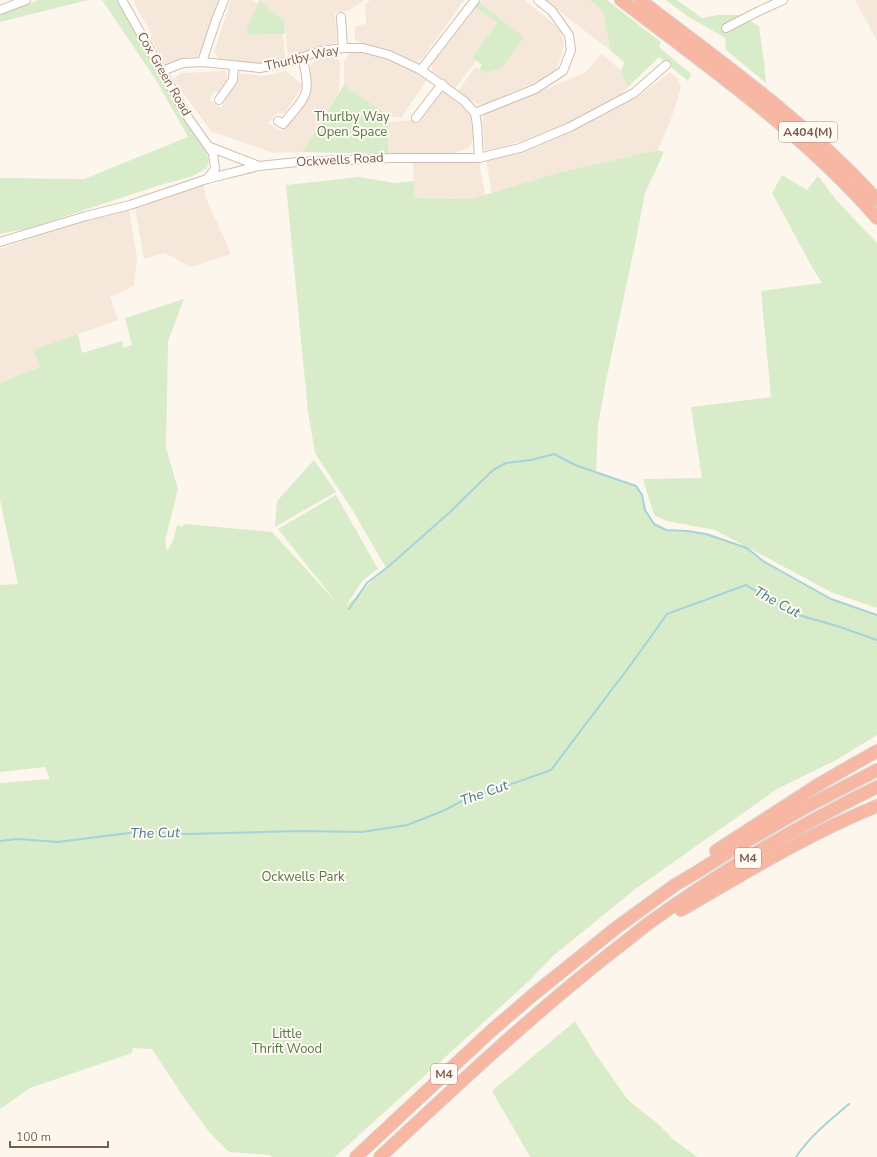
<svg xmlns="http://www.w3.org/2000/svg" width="877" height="1157" font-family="'Nunito Sans',sans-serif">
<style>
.residential{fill:#f5e8da}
.green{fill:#d8ecc9}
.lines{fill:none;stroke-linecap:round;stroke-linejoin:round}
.stream{stroke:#a5d3da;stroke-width:2}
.minor-casing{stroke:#d1beb0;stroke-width:10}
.highway-casing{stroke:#dad1cd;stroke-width:14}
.minor{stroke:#fff;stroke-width:8}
.highway{stroke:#f7b7a3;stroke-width:12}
.labels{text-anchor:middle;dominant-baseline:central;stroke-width:4;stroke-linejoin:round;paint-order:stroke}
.shield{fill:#fffaf3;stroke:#a28b7f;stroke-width:1}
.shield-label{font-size:12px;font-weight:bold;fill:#7a5c4d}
.street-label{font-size:13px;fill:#7a5c4d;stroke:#fffaf3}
.park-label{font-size:13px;fill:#537a41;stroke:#fffaf3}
.water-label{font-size:14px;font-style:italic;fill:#437c86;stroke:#fffaf3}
</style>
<rect width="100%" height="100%" fill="#fdf6ec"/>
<g class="residential">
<path d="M 134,0 L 220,0 L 202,50 L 196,57 L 188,57 L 172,65 L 164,63 L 150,37 L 152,35 L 136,7 Z"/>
<path d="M 231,0 L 252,0 L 258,4 L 247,28 L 247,35 L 283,34 L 285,57 L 259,64 L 219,59 L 214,52 Z"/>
<path d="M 258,0 L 364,0 L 350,10 L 335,13 L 337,42 L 288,56 L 284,20 Z"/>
<path d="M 370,0 L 464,0 L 422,59 L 416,62 L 355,40 L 355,26 L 366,24 L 365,5 Z"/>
<path d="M 481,0 L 525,0 L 559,28 L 564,44 L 558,67 L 549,77 L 482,105 L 473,102 L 458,91 L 475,67 L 485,73 L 524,37 L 479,2 Z"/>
<path d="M 545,0 L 590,0 L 602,10 L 611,51 Z"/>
<path d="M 855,0 L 877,0 L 877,41 Z"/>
<path d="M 475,7 L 497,23 L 472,58 L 476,61 L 455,89 L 432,71 L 431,62 Z"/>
<path d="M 350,53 L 363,53 L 386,59 L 420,75 L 427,80 L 401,118 L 389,116 L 344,85 L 344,61 Z"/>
<path d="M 327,54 L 334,54 L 340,62 L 339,92 L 302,152 L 273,153 L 211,131 L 173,79 L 181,73 L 226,71 L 227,81 L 219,92 L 214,92 L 209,100 L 221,108 L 225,102 L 225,96 L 238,81 L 239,73 L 264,76 L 286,71 L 303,85 L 285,113 L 276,113 L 268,123 L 281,131 L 309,96 L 312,85 L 310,66 L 316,59 Z"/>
<path d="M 601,54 L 621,70 L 628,87 L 619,96 L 577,119 L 531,139 L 485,151 L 482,119 L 486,113 L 585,73 Z"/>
<path d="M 670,72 L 678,79 L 681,88 L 671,119 L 658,150 L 561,172 L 492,193 L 486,160 L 520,152 L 535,147 L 602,116 L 639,96 Z"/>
<path d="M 442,91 L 465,109 L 471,118 L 473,138 L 470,147 L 450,155 L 388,154 L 389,122 L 412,120 L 418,124 Z"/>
<path d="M 413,162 L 479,162 L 485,195 L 471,199 L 414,198 Z"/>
<path d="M 203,182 L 206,198 L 231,254 L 191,267 L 165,253 L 144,259 L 135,209 Z"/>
<path d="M 129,208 L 137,259 L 134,286 L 110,297 L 118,320 L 33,350 L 40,367 L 0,383 L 0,249 L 40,235 Z"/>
</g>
<g class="green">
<path d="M 38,0 L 88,0 L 0,22 L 0,15 Z"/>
<path d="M 102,0 L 118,0 L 209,158 L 207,168 L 193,176 L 157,186 L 30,228 L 0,234 L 0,178 L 84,179 L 188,137 L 156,80 Z"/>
<path d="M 590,0 L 607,0 L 661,42 L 659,47 L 691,74 L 688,81 L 659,57 L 628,87 L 621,70 L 625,63 L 611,51 L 602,10 Z"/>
<path d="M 666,0 L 677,0 L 702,18 L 718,15 L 739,15 L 759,26 L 764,63 L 766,83 L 726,50 L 725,38 L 687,16 Z"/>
<path d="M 259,1 L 284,20 L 285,34 L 247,35 L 247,28 Z"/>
<path d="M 479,2 L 524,37 L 501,69 L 485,73 L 479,69 L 482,65 L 472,58 L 497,23 L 475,7 Z"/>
<path d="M 344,85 L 389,116 L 388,154 L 302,152 Z"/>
<path d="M 658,150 L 664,152 L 645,193 L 637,235 L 606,381 L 598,425 L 596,472 L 636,486 L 642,495 L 645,510 L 654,524 L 666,530 L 687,531 L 706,534 L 747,548 L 763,561 L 831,599 L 877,615 L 877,735 L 838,759 L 777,789 L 634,890 L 553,956 L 529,981 L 335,1157 L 272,1157 L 270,1155 L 229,1152 L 210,1133 L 184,1098 L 152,1049 L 133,1048 L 132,1053 L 30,1088 L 0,1109 L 0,783 L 50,779 L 45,767 L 0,772 L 0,585 L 18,584 L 0,500 L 0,383 L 40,367 L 33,350 L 78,334 L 82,353 L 122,341 L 123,348 L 132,345 L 125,318 L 184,299 L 168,341 L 166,448 L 178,489 L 165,541 L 167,551 L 173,541 L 177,525 L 182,527 L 184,524 L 272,532 L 337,603 L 278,529 L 336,495 L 378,569 L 363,580 L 345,607 L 386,568 L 353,511 L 315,453 L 308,412 L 286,185 L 359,177 L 395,183 L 414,181 L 414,198 L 471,199 L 561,172 Z"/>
<path d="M 782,175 L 807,190 L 818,176 L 837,201 L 877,243 L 877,608 L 831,592 L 715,530 L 667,521 L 654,515 L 643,479 L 702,478 L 691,407 L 771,397 L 761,291 L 822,283 L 813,269 L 772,193 Z"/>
<path d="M 314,460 L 336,492 L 275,527 L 277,501 Z"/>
<path d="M 575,1021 L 594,1052 L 628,1100 L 658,1124 L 673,1139 L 697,1157 L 530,1157 L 492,1091 Z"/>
</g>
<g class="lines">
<g class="stream">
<path d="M 349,609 L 367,583 L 389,566 L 449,513 L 493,470 L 506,463 L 531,460 L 554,454 L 575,465 L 636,486 L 642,495 L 645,510 L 654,524 L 666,530 L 687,531 L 706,534 L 747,548 L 763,561 L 831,599 L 877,615"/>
<path d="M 0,841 L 18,839 L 58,842 L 137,832 L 187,834 L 299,831 L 362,832 L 407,825 L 443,811 L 464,800 L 506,786 L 551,770 L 632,663 L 667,614 L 746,585 L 792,613 L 840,627 L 877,640"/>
<path d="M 796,1157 C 810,1136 830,1120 849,1104"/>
</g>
<g class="minor-casing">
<g id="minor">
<path d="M 122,0 L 189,119 L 213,153 L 215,169 L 207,179"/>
<path d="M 0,10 L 26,0"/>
<path d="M 341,17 L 343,48"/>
<path d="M 726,28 L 759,11 L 783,0"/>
<path d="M 202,62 L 216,20 L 224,0"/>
<path d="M 421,70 L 475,0"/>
<path d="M 162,71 L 183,63 L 202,62 L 260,68 L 288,62 L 321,51 L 343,48 L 363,48 L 389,55 L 421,70 L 464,101 L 475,113 L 477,125 L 479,158"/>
<path d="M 219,100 L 233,80 L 234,66"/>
<path d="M 475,113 L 535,89 L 563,71 L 571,50 L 569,35 L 552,11 L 538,0"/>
<path d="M 416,118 L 442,84"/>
<path d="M 278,121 L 283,124 C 307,95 312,95 302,57"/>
<path d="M 210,147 L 259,166"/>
<path d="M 0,242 L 86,216 L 130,205 L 207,179 L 259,166 L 298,162 L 392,158 L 479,158 L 520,148 L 570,127 L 634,93 L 666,65"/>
</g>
</g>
<g class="highway-casing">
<g id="highway">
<path d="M 621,0 C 710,68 803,133 877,218"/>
<path d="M 640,0 C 722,63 808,123 877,200"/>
<path d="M 716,851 L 821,783 L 877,751"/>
<path d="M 681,910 C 745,873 808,834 877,806"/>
<path d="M 356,1157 L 491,1031 L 534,994 L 616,928 L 675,885 L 697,872 L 740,845 L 806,807 L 877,770"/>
<path d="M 380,1157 C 457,1085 534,1013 617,948 C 628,940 638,931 649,923 C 721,871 798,826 877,787"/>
</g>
</g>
<use href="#minor" class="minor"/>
<use href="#highway" class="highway"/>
</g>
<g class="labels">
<g class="shield">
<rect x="779" y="122" width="58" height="20" rx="3"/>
<rect x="735" y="848" width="26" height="20" rx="3"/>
<rect x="431" y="1064" width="26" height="20" rx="3"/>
</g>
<g class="shield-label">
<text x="808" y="132">A404(M)</text>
<text x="748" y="858">M4</text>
<text x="444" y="1074">M4</text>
</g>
<g class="street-label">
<text transform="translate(302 58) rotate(-13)">Thurlby Way</text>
<text transform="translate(164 74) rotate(60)">Cox Green Road</text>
<text transform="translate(340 160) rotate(-3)">Ockwells Road</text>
</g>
<g class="park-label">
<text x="352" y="117">Thurlby Way<tspan x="352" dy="15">Open Space</tspan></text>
<text x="303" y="877">Ockwells Park</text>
<text x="287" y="1034">Little<tspan x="287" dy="15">Thrift Wood</tspan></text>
</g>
<g class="water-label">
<text transform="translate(777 602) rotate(28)">The Cut</text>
<text transform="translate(484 793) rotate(-20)">The Cut</text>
<text transform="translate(155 833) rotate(-1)">The Cut</text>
</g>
</g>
<path d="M10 1141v6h98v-6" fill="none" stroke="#7a5c4d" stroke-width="2"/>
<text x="16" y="1141" font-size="12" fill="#7a5c4d" stroke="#fffaf3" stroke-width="3" paint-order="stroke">100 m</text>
</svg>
